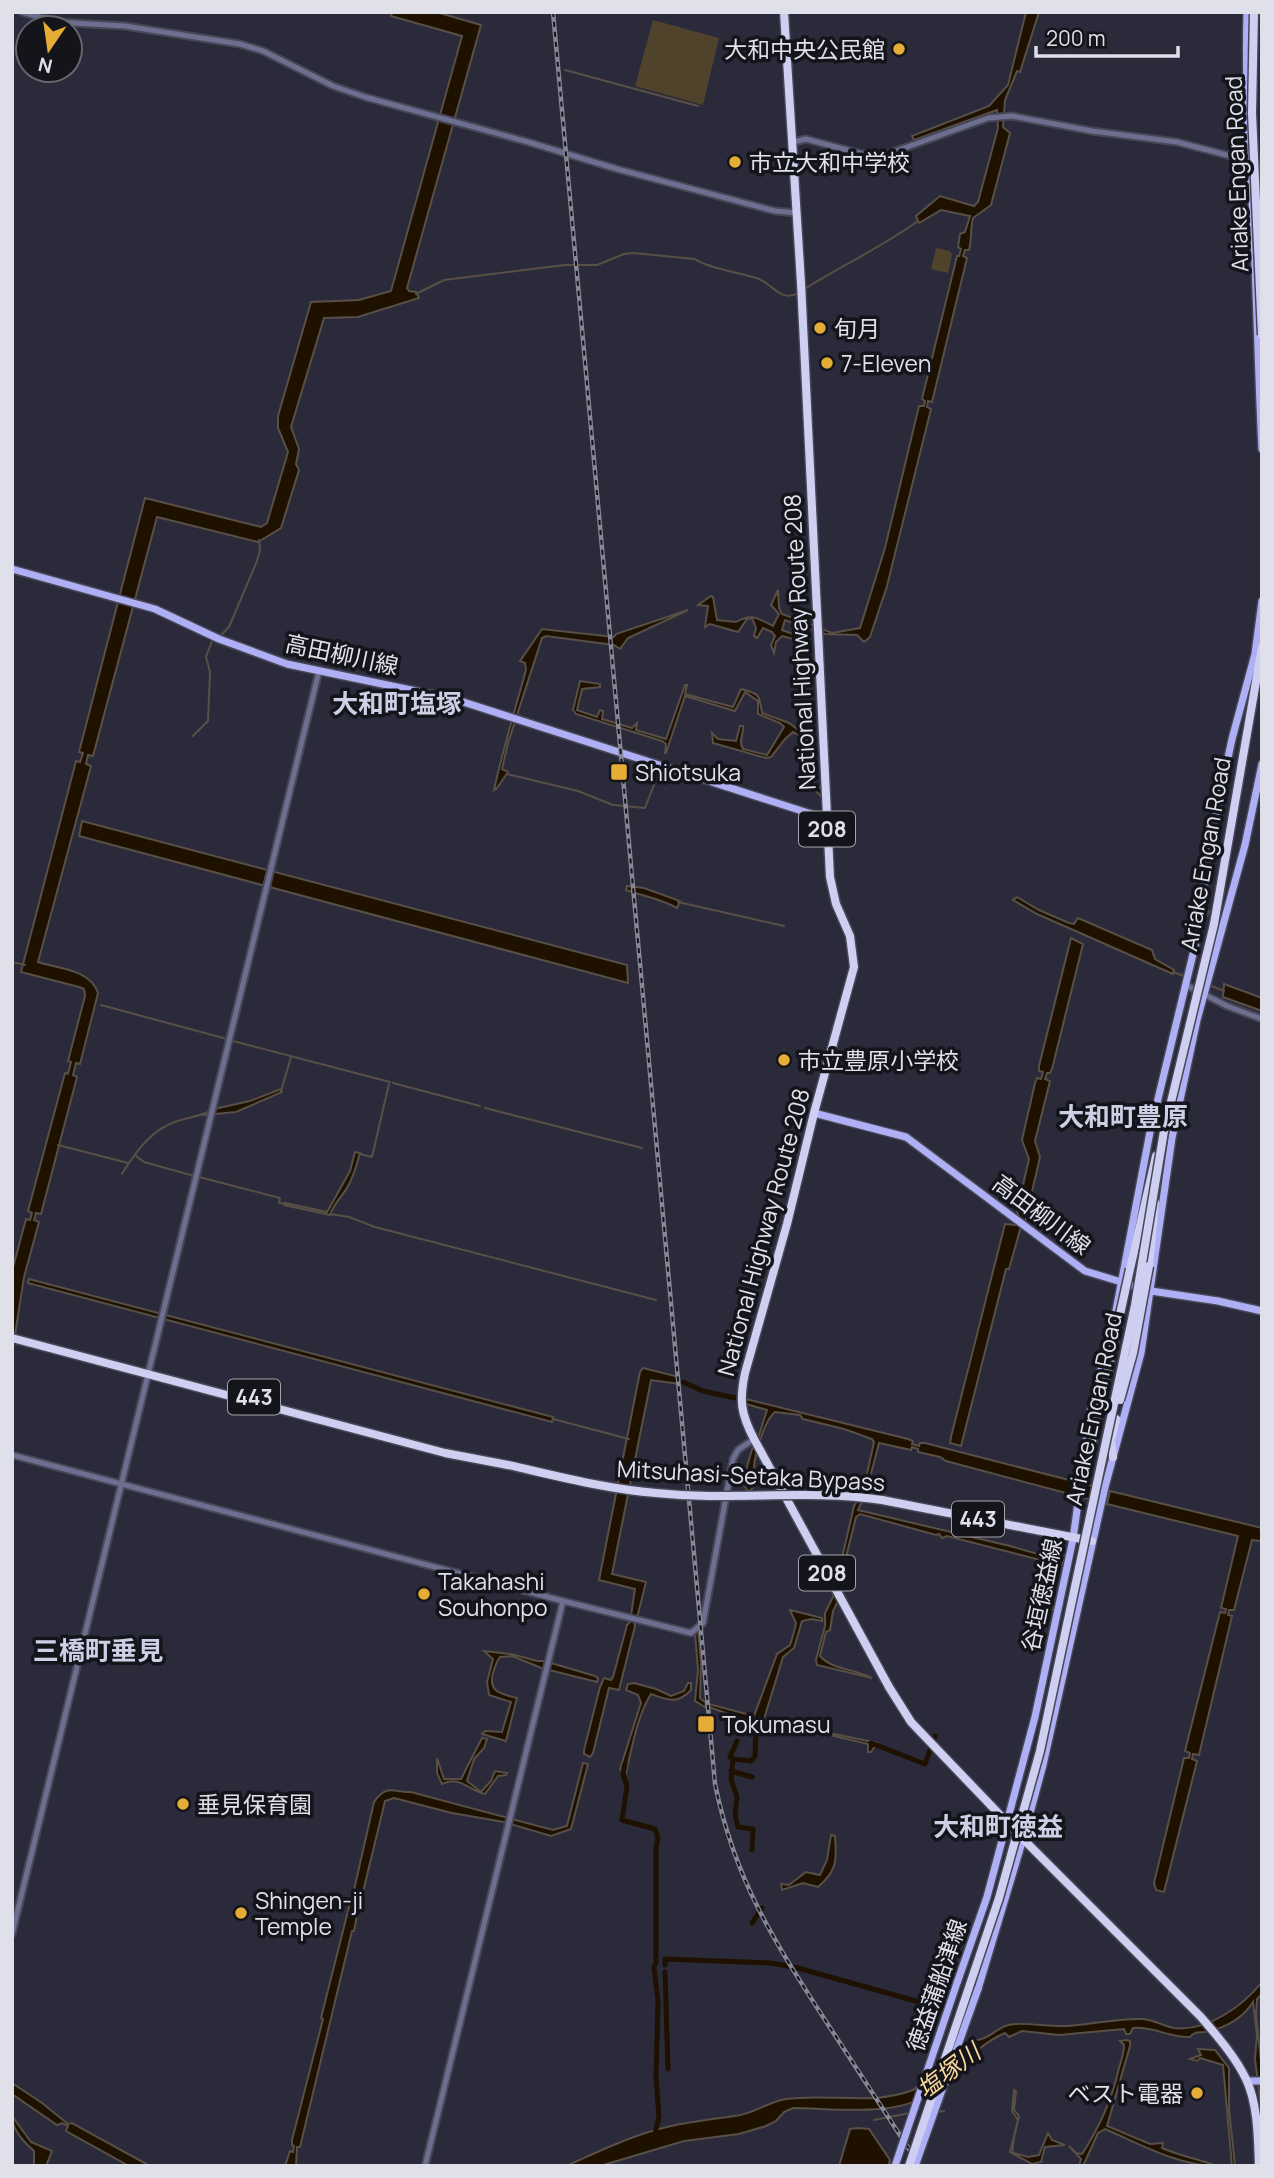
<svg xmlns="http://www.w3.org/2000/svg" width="1274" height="2178" font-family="Manrope,'Noto Sans JP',sans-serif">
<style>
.green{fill:#4f432c}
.water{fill:#1e1100;stroke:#584f46;stroke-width:2}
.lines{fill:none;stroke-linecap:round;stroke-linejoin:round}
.stream{stroke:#584f46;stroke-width:2}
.canal{stroke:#1e1100;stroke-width:5}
.major-tunnel{stroke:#454555;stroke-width:7;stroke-dasharray:7 3.5;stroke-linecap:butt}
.minor-casing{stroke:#474757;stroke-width:9}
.major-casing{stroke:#474757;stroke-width:10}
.highway-casing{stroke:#474757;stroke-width:11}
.minor{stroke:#6d6e90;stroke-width:5}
.major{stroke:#afaff5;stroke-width:7}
.highway{stroke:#cecff1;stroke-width:8}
.rail-casing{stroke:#868694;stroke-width:4.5}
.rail{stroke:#14141b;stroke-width:2;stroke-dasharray:5;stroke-linecap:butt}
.major-bridge-casing{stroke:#474757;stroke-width:10;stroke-linecap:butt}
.highway-bridge-casing{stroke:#474757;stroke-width:11;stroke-linecap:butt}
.major-bridge{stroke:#afaff5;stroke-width:7}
.highway-bridge{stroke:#cecff1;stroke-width:8}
.poi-dot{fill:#e5ad36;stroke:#14141b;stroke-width:2.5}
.labels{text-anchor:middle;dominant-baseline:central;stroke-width:7;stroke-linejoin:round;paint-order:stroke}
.shield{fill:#14141b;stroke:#a3a3ad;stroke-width:2}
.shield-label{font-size:21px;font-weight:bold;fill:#e0e0eb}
.poi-label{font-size:23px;fill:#e0e0eb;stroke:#14141b;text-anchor:start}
.street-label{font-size:23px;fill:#e0e0eb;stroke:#14141b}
.water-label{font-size:24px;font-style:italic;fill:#fad89a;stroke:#14141b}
.quarter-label{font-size:26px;font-weight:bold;fill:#cecfe5;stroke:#14141b}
</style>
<rect width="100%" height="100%" fill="#2a2a3b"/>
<g class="green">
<path d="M 653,20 L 719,38 L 703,105 L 635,86 Z"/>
<path d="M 936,248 L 950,251 L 952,255 L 948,273 L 931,269 Z"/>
</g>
<g class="water">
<path d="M 392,12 L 436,12 L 481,25 L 407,288 L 409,291 L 416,292 L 419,298 L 358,317 L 324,318 L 291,427 L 299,449 L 296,464 L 299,470 L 281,528 L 258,542 L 157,517 L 93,756 L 88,755 L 86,764 L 91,766 L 38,962 C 59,969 90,969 98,993 L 80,1064 L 76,1063 L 73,1075 L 77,1077 L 41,1214 L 36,1213 L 34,1220 L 39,1222 L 24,1277 L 12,1354 L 12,1271 L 26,1219 L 30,1220 L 32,1213 L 28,1211 L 65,1073 L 68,1074 L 71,1062 L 68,1061 L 85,996 L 84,989 L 79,987 L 21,972 L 76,761 L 80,762 L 83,753 L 79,752 L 145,498 L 261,527 L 267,523 L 288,452 L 278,428 L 278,416 L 311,302 L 359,300 L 391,291 L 462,36 L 391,16 Z"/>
<path d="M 1026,12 L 1039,12 L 1020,72 L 1017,71 L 1005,100 L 1003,127 L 1010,133 L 991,205 L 973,218 C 970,230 972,239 969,250 L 965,250 L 963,256 L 967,258 L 932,402 L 928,401 L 927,407 L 931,409 L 887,586 L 870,637 L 864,642 L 857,635 L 825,634 L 785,620 L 782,630 L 799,636 L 801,641 L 782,636 L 776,642 L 774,653 L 771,645 L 775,636 L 772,632 L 763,628 L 757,638 L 754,636 L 756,628 L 752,618 L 747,619 L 738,632 L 710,624 L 705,627 L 708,606 L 698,605 L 711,596 L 713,597 L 717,620 L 736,622 C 752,613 757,618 773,626 L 779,614 L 771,605 L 778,590 L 779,608 L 782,614 L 832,633 L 860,628 L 885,548 L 919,406 L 924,406 L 925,401 L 922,399 L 957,256 L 959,256 L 961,249 L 958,247 L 960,234 L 965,232 L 970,216 L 941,210 L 919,223 L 916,216 L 940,196 L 974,206 L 978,202 L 998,128 L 997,110 L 914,140 L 912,136 L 989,106 L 1008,85 Z"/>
<path d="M 688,610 L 628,638 L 620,649 L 614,645 L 546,636 L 542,638 L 508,743 L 502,769 L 508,772 L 497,788 L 494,790 C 503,749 515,710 526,670 L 525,663 L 520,661 L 542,629 L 614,637 L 616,634 Z"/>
<path d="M 580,681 L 600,684 L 600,687 L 582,689 L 577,710 L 597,717 L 600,710 L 603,711 L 602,719 L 632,728 L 637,723 L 636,730 L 666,739 L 685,685 L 687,685 L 685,694 L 733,707 L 741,689 C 760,694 759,694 762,713 L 789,723 L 814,742 L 815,757 L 812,761 L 811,779 L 822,790 L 821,796 C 788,765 818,774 812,743 L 793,732 L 785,739 L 771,757 L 766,758 L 713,743 L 712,733 L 718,739 L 736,741 L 740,726 L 743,726 C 744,734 738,741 743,749 L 767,755 L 784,727 L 780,723 L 758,714 L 758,701 L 745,692 L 735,711 L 685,696 L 666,753 L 665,753 L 666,744 L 662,741 L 576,714 L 573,710 Z"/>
<path d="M 82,821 L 627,965 L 628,983 L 79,836 Z"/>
<path d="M 627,886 L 644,888 L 680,901 L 677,908 C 661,899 643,896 626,890 Z"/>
<path d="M 1017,897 L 1039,910 L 1069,923 L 1074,924 L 1078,918 L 1152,950 L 1155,959 L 1174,970 L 1173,974 L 1037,914 L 1013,900 Z"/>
<path d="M 1071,938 L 1083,944 L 1052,1069 L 1050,1073 L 1047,1073 L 1045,1079 L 1050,1081 L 1035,1141 L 1040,1157 L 1025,1222 L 1020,1230 L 1009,1269 L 1006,1269 L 961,1446 L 950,1443 L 951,1437 L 1005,1224 L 1016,1225 L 1020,1220 L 1017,1211 L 1029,1159 L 1022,1140 L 1035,1083 L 1037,1078 L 1041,1079 L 1043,1072 L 1039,1071 L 1039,1066 Z"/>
<path d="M 1224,984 L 1262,998 L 1262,1011 L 1223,997 Z"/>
<path d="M 281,1089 L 282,1092 L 236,1112 L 204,1115 L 210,1110 L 250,1101 Z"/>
<path d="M 355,1152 L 360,1153 C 357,1164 354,1176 348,1186 C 342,1197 334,1203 330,1215 L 284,1205 L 285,1203 L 327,1212 L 350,1171 Z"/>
<path d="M 29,1279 L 553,1417 L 552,1422 L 28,1283 Z"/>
<path d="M 643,1368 L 679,1377 L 680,1384 L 651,1380 L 612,1574 L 646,1582 L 638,1614 L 634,1622 L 635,1626 L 619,1690 L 609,1688 L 593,1753 L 590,1757 L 584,1754 L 584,1750 L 600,1687 L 604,1678 L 611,1680 L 613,1677 L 627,1625 L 630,1622 L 635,1589 L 599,1580 L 640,1372 Z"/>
<path d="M 746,1399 L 908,1439 L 913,1441 L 912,1444 L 919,1446 L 920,1443 L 925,1443 L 1100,1488 L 1099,1500 L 1096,1501 L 946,1461 L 940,1457 L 918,1452 L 918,1449 L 912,1447 L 911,1450 L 879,1443 L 866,1493 L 858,1510 L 1010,1546 L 1041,1555 L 1065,1556 L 1063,1563 L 1050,1576 L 1044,1599 L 1045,1603 L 1054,1607 L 1053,1610 L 1038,1606 L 1035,1600 L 1050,1567 L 1051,1564 L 1048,1562 L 947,1536 L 942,1538 L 939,1534 L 936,1535 L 860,1514 L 856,1517 L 836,1597 L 838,1601 L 833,1611 L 830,1630 L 826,1632 L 820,1656 C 832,1670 856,1669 872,1678 L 817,1665 L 816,1660 L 825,1626 L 825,1613 L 833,1597 L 854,1506 L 863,1492 L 874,1442 L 872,1439 L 844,1429 L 803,1419 L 800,1415 L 775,1412 C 765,1419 755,1453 754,1467 C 753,1472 755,1478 756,1484 L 750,1491 L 747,1490 L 741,1480 L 746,1471 L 752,1449 L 755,1448 L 767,1410 L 746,1404 Z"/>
<path d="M 1110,1491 L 1262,1528 L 1262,1541 L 1252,1540 L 1234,1610 L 1229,1610 L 1228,1615 L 1232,1616 L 1199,1755 L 1193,1754 L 1192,1759 L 1197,1761 L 1164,1892 L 1156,1890 L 1154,1883 L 1184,1758 L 1189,1758 L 1190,1753 L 1185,1751 L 1220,1612 L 1225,1613 L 1226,1609 L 1221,1608 L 1238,1536 L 1107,1504 Z"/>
<path d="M 790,1610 L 822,1618 L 822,1621 L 811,1619 L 802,1621 L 794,1648 L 783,1657 L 764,1719 L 877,1743 L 871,1752 L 868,1752 L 868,1744 L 805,1729 L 760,1724 L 759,1727 L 756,1727 L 754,1723 L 709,1707 L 709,1704 L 754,1716 L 777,1654 L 790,1645 L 794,1632 L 796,1623 Z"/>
<path d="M 698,1629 L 701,1663 L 700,1698 L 706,1703 L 705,1707 L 695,1701 L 698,1670 L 695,1632 Z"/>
<path d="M 484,1651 L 511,1654 L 537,1661 L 545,1661 L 544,1669 L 512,1656 L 500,1657 C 496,1662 495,1667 493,1673 C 488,1692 501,1694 517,1698 L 506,1741 L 482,1734 L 485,1731 L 502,1732 L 511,1702 L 489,1695 L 487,1682 L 493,1659 Z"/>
<path d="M 551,1663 L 595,1676 L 598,1678 L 597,1682 L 549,1670 Z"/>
<path d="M 634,1683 L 656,1689 L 671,1696 L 684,1691 L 688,1683 L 691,1683 L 691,1690 C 677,1705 668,1700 651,1694 C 637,1716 632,1748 626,1773 L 620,1769 L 641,1703 L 638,1695 L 626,1690 L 628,1684 Z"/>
<path d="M 482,1738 L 487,1739 L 484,1748 L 474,1759 L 467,1781 L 481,1792 L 491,1781 L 495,1771 L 507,1773 L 506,1775 L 498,1776 L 485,1794 C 469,1791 460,1775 442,1784 L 437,1773 L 437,1758 L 444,1779 L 461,1779 Z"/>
<path d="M 583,1763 L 588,1764 L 571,1829 L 551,1836 L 504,1822 L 452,1813 L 394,1798 L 385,1801 L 363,1892 L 359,1892 L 357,1898 L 360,1900 L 354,1931 L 352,1931 L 300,2147 L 297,2147 L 296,2166 L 285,2166 L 290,2151 L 293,2152 L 294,2146 L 292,2145 L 292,2140 L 323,2019 L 321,2018 L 350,1903 L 352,1898 L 355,1898 L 357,1891 L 354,1890 L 374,1802 C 387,1783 394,1793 411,1792 L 553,1830 L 567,1826 Z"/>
<path d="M 831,1835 L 835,1836 C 837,1860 837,1871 818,1887 L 803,1883 L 782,1890 L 781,1884 L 789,1885 L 806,1872 L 820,1875 L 827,1860 Z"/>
<path d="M 1262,1982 L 1262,1994 L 1257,1999 L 1256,2015 L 1262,2071 L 1262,2114 L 1255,2059 L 1257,2035 L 1253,2002 C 1243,2018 1225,2028 1205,2032 C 1198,2033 1195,2031 1190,2037 C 1169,2038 1154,2026 1133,2028 L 1130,2034 L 1126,2034 L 1124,2029 L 1059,2035 L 1022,2031 L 1009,2037 L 1005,2033 C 976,2045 955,2074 930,2093 C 897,2118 833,2108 793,2108 L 784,2112 L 776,2121 L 766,2126 L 739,2134 L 684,2141 L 600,2166 L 566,2166 C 598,2152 632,2135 667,2127 C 688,2122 714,2119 735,2116 C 753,2114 768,2102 786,2099 C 829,2093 871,2106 913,2090 L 976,2040 C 990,2040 999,2024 1015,2024 C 1032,2023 1051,2027 1068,2026 C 1093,2024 1119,2018 1143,2019 C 1154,2020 1164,2026 1174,2028 C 1207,2032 1243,2006 1262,1982 Z"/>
<path d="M 1127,2040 L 1130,2041 L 1130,2046 L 1107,2126 L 1150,2144 L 1163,2143 L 1162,2148 C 1180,2156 1199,2159 1217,2166 C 1178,2166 1140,2144 1105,2129 L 1098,2133 L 1083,2166 L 1079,2166 L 1081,2159 L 1069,2146 L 1076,2153 L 1082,2154 C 1099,2128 1111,2102 1118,2072 C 1120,2063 1124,2055 1124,2045 L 1120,2041 Z"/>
<path d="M 1198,2049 L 1215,2050 L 1229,2068 L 1229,2109 L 1235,2166 L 1232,2166 L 1223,2065 L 1200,2058 L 1197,2061 L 1190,2059 L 1201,2055 Z"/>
<path d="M 12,2083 L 42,2103 L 68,2124 L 72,2123 L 150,2166 L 129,2166 L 66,2131 L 68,2126 L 62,2123 L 57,2125 L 12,2094 Z"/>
<path d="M 1014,2090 L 1016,2091 L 1014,2110 L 1019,2116 C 1017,2126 1011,2144 1013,2153 L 1028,2157 L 1039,2155 L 1048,2133 L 1052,2140 L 1065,2145 L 1045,2147 L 1041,2162 L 1032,2164 L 1010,2152 L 1018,2120 L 1012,2111 Z"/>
<path d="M 12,2116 L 31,2142 L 52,2151 L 46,2166 L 34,2166 L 34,2151 C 24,2142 12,2130 12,2116 Z"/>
<path d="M 858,2128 L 869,2129 L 890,2160 L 888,2166 L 839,2166 L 850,2129 Z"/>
</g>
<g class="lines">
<g class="stream">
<path d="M 565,70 L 698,106"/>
<path d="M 803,290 C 841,266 882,247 918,221"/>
<path d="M 416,294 L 444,280 L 565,265 L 597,265 L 624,254 L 633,253 L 695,259 C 706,268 743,273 759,279 C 775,286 780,302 799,293"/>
<path d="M 220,636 L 229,627 L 257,561 L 260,550 L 259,540"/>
<path d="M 193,736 L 208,721 L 210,672 L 206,657 L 212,641"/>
<path d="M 507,774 L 578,791 L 613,805 L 645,808 L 660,769"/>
<path d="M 678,902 L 784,926"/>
<path d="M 12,962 L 25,965"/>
<path d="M 1173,972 L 1184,976"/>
<path d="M 1209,985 L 1224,991"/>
<path d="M 101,1005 L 227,1039"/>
<path d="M 233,1041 L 390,1082"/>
<path d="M 393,1083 L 480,1106"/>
<path d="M 281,1091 L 291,1057"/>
<path d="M 485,1108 L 642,1148"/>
<path d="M 58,1145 L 128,1163"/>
<path d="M 360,1154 L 372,1157 L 389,1084"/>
<path d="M 135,1155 L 144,1162 L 194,1176"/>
<path d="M 122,1174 C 133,1156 148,1134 168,1125 C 179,1119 193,1118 205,1113"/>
<path d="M 199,1177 L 280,1198 L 279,1203 L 287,1204"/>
<path d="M 330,1214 L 349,1217 L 375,1227 L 656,1300"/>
<path d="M 553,1419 L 629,1439"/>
<path d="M 936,2112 L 944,2111"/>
<path d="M 874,2120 L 910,2113"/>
</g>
<g class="canal">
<path d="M 683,1382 L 703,1391 L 735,1398"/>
<path d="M 737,1741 L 730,1757 L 733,1759 L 731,1779 L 737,1797 L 735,1815 L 738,1827 L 753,1829 L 752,1850"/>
<path d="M 871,1743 L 925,1764 L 935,1736"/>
<path d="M 733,1759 L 751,1761 L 755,1756 L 756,1732"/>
<path d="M 625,1764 L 623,1774 L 627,1786 L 622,1820 L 655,1829 L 658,1838 L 656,1847 L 656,1963 L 654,1967 L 658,2001 L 656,2079 L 659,2116 L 654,2138"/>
<path d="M 731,1771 L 752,1777"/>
<path d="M 752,1923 L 762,1908"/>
<path d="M 665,1965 L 665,1959 L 771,1963 L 798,1968 L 944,2009"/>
<path d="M 665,1972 L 668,2069"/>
</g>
<path class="major-tunnel" d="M 1203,911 L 1222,919"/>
<g class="minor-casing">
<g id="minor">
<path d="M 22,12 L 57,22 L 125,26 L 240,44 L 263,51 L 333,86 L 365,97 L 528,142 L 617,169 L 775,211 L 797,213"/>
<path d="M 793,142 L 806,139 L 862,154 L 882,156 L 988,118 L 1012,116 L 1092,131 L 1177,142 L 1242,159 L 1262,167"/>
<path d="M 1186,985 L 1227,1006 L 1262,1019"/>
<path d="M 12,1455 L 563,1601 L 691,1633 L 703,1623 L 733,1459 L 738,1450 L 754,1439"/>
<path d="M 12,1934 L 319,671"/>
<path d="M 425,2166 L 563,1601"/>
</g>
</g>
<g class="major-casing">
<g id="major">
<path d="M 1247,12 C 1245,82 1249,151 1253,220 C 1257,296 1258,373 1262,449"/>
<path d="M 12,569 L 155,609 L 219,639 L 287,664 L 454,699 L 827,819"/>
<path d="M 814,1113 L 906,1137 L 1085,1271 L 1151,1291 L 1218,1301 L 1262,1311"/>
<path d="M 957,1983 L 987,1897 L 1035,1717 L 1073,1539 L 1091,1409 L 1115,1316 L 1150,1132 L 1195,946 L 1211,839 L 1232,739 L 1255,654 L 1262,601"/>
<path d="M 978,1989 L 1023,1839 L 1043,1765 L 1105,1487 L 1141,1353 L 1172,1138 L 1197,1020 L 1245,845 L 1262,764"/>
<path d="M 1247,2081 L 1262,2081"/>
</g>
</g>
<g class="highway-casing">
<g id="highway">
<path d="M 784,12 L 801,283 L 830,877 L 836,904 L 850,936 L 854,967 L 814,1113 L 787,1224 L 745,1373 C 739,1401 741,1414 754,1439 L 889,1687 L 911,1722 L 1023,1839 L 1201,2017 C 1217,2036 1235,2056 1246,2079 C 1258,2104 1258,2139 1259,2166"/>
<path d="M 1214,924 L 1262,647"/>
<path d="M 1149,1266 L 1155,1203"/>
<path d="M 1130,1269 L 1156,1156"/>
<path d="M 12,1338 L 445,1453 L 508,1465"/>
<path d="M 1113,1457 L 1111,1441 L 1116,1419"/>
<path d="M 1081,1480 L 1092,1441"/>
<path d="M 882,1500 L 1092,1541"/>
</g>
</g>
<use href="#minor" class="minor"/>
<use href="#major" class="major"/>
<use href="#highway" class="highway"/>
<g class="rail-casing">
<path id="rail" d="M 553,12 L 715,1784 C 735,1881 774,1941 827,2023 C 858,2070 889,2118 920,2166"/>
</g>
<use href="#rail" class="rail"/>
<g class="major-bridge-casing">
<g id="major-bridge">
<path d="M 895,2166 L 957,1983"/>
<path d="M 915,2166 L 978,1989"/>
</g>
</g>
<g class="highway-bridge-casing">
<g id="highway-bridge">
<path d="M 1254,12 L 1252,113 L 1262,335"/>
<path d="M 1120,1400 L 1133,1353 L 1149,1266"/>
<path d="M 1092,1441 L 1130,1269"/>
<path d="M 508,1465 C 557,1476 606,1489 656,1493 C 731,1501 807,1489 882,1500"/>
<path d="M 909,2166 L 999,1898 L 1040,1751 L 1135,1305 L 1164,1131 L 1214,924"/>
</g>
</g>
<use href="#major-bridge" class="major-bridge"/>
<use href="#highway-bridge" class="highway-bridge"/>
</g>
<g class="poi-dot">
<circle cx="899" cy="49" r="7"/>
<circle cx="735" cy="162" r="7"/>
<circle cx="820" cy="328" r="7"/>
<circle cx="827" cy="363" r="7"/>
<rect x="610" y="763" width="18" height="18" rx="3.5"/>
<circle cx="784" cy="1060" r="7"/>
<circle cx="424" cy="1594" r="7"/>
<rect x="697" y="1715" width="18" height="18" rx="3.5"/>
<circle cx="183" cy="1804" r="7"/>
<circle cx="241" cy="1913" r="7"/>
<circle cx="1197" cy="2093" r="7"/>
</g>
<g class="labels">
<g class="shield">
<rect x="799" y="811.5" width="56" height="35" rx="5"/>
<rect x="228" y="1379.5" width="52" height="35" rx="5"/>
<rect x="952" y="1501.5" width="52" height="35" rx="5"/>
<rect x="799" y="1555.5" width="56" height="35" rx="5"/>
</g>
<g class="shield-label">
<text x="827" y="829">208</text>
<text x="254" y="1397">443</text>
<text x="978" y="1519">443</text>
<text x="827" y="1573">208</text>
</g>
<g class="poi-label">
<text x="885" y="49" text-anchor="end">大和中央公民館</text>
<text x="749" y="162">市立大和中学校</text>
<text x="834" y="328">旬月</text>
<text x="841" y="363">7-Eleven</text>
<text x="635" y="772">Shiotsuka</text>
<text x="798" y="1060">市立豊原小学校</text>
<text x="438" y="1581">Takahashi<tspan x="438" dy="26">Souhonpo</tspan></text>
<text x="722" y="1724">Tokumasu</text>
<text x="197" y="1804">垂見保育園</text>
<text x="255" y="1900">Shingen-ji<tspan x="255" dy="26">Temple</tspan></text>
<text x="1183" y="2093" text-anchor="end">ベスト電器</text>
</g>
<g class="street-label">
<text transform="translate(1236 174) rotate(-92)">Ariake Engan Road</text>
<text transform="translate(799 642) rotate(-93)">National Highway Route 208</text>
<text transform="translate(342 654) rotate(12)">高田柳川線</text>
<text transform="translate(1205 854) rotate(-80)">Ariake Engan Road</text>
<text transform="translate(1042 1214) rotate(37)">高田柳川線</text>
<text transform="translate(763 1232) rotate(-75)">National Highway Route 208</text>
<text transform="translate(1093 1409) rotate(-78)">Ariake Engan Road</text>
<text transform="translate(751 1475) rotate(3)">Mitsuhasi-Setaka Bypass</text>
<text transform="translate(1041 1595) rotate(-78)">谷垣徳益線</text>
<text transform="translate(936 1985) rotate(-71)">徳益蒲船津線</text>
</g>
<g class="water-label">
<text transform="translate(948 2070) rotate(-37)">塩塚川</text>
</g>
<g class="quarter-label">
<text x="397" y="703">大和町塩塚</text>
<text x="1123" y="1116">大和町豊原</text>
<text x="98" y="1650">三橋町垂見</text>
<text x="998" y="1826">大和町徳益</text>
</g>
</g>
<rect width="1274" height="2178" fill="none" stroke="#e0e0eb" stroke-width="28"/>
<g transform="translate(49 49) rotate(193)"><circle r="33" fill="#14141b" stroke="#66666e" stroke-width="2"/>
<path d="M0-5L12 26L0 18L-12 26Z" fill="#e5ad36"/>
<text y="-10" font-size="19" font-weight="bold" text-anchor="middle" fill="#e0e0eb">N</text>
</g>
<path d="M1036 46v10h142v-10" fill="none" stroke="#e0e0eb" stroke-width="3.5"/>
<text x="1046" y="46" font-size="21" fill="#e0e0eb" stroke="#14141b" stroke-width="5" paint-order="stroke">200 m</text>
</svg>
